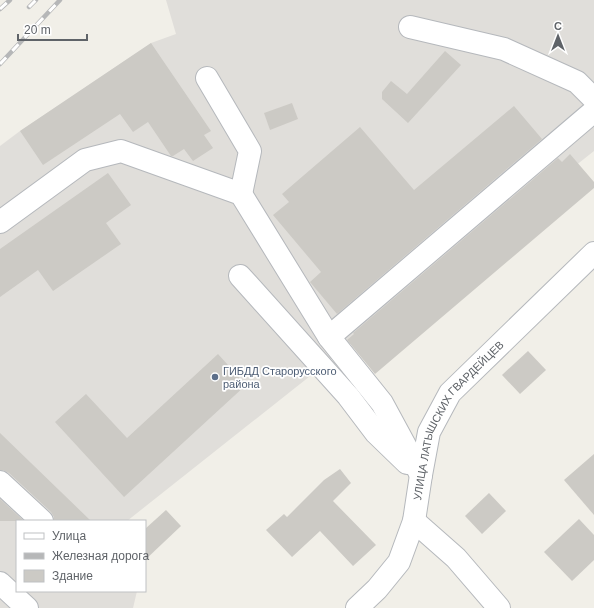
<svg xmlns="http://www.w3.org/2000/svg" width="594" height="608" font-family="Helvetica,sans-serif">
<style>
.industrial{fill:#e0deda}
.building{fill:#cccac5}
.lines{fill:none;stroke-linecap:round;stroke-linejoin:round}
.minor-casing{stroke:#b5b8bc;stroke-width:24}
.minor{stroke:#fff;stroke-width:22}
.rail-casing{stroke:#b6b7b8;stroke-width:4.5}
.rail{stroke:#fff;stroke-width:3;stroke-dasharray:9;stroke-linecap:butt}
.service-dot{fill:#5c6f8a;stroke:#fff;stroke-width:1.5}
.labels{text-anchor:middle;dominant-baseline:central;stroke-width:3.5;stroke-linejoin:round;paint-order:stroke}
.service-label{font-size:11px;fill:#4e5e75;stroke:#fff;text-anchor:start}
.street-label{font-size:11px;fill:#5f6368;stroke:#fff}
</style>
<rect width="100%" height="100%" fill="#f1efe8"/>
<path class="industrial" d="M 166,0 L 594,0 L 594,151 L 127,521 L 17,521 L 17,591 L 137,591 L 133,608 L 0,608 L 0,146 L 20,131 L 151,43 L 176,34 Z"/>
<g class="building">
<path d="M 151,43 L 211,131 L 204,135 L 213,148 L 193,161 L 184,149 L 173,156 L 171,156 L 148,122 L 133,132 L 120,114 L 43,165 L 20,131 Z"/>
<path d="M 445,51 L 461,65 L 408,123 L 382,99 L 382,92 L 391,81 L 407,94 Z"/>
<path d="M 292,103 L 298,119 L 270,130 L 264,113 Z"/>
<path d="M 514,106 L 542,139 L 337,314 L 310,282 L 321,272 L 273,215 L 289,202 L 282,194 L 360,127 L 414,190 Z"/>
<path d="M 570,154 L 594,182 L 594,188 L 375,374 L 347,340 L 354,334 L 353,333 L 558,158 L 562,162 Z"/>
<path d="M 108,173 L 131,205 L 106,223 L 121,244 L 53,291 L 38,270 L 0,297 L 0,249 Z"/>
<path d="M 528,351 L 546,370 L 520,394 L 502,375 Z"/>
<path d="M 218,354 L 246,385 L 124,497 L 55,422 L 86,394 L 127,438 Z"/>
<path d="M 0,433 L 91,521 L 54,521 L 54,517 L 51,512 L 9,473 L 3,470 L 0,470 Z"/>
<path d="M 594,454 L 594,515 L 564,480 Z"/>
<path d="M 340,469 L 351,483 L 333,501 L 376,545 L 353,566 L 320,531 L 292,557 L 266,530 L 284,514 L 287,517 L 324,480 Z"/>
<path d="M 489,493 L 506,511 L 482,534 L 465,516 Z"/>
<path d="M 0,499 L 24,521 L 0,521 Z"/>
<path d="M 166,510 L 181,526 L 145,560 L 145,529 Z"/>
<path d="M 579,519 L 594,535 L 594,560 L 572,581 L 544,552 Z"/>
</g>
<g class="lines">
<g class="minor-casing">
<g id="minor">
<path d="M 410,27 L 504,49 L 577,82 L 594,99"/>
<path d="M 207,78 L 250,151 L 241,194"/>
<path d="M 0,222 L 85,160 L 121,151 L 241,194 L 329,337 L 382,403 L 421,475"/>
<path d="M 240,276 L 348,396 L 376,433 L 407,463"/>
<path d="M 329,337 L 594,111"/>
<path d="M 0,482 L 42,521"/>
<path d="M 414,521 L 456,558 L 499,608"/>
<path d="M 0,583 L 27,608"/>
<path id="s1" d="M 357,608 L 377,589 L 399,562 L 414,521 L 421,475 L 429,432 L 450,393 L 594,253"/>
</g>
</g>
<use href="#minor" class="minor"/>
<g class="rail-casing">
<g id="rail">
<path d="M 29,7 L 36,0"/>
<path d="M 0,9 L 10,0"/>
<path d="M 0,64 L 60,0"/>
</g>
</g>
<use href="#rail" class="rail"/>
</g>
<circle class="service-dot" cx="215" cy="377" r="4"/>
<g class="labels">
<g class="service-label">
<text x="223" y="371">ГИБДД Старорусского<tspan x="223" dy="13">района</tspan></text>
</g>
<g class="street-label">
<text stroke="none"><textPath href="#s1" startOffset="220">УЛИЦА ЛАТЫШСКИХ ГВАРДЕЙЦЕВ</textPath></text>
</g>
</g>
<rect x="16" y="520" width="130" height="72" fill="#ffffff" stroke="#bfc1c3"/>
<rect x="24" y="533" width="20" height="6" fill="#ffffff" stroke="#bfc1c3"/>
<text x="52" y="540" font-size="12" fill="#5f6368">Улица</text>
<rect x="24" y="553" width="20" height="6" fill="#b6b7b8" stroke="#bfc1c3"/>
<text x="52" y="560" font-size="12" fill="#5f6368">Железная дорога</text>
<rect x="24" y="570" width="20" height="12" fill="#cccac5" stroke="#bfc1c3"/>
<text x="52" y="580" font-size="12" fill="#5f6368">Здание</text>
<g transform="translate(558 36)" stroke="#ffffff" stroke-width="3" paint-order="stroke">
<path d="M0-3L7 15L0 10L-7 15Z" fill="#5f6368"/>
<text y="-6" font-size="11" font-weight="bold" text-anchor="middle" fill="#5f6368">С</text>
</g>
<path d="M18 34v6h69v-6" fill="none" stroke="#5f6368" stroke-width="2"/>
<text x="24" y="34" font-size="12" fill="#5f6368" stroke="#ffffff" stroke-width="3" paint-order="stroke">20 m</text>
</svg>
